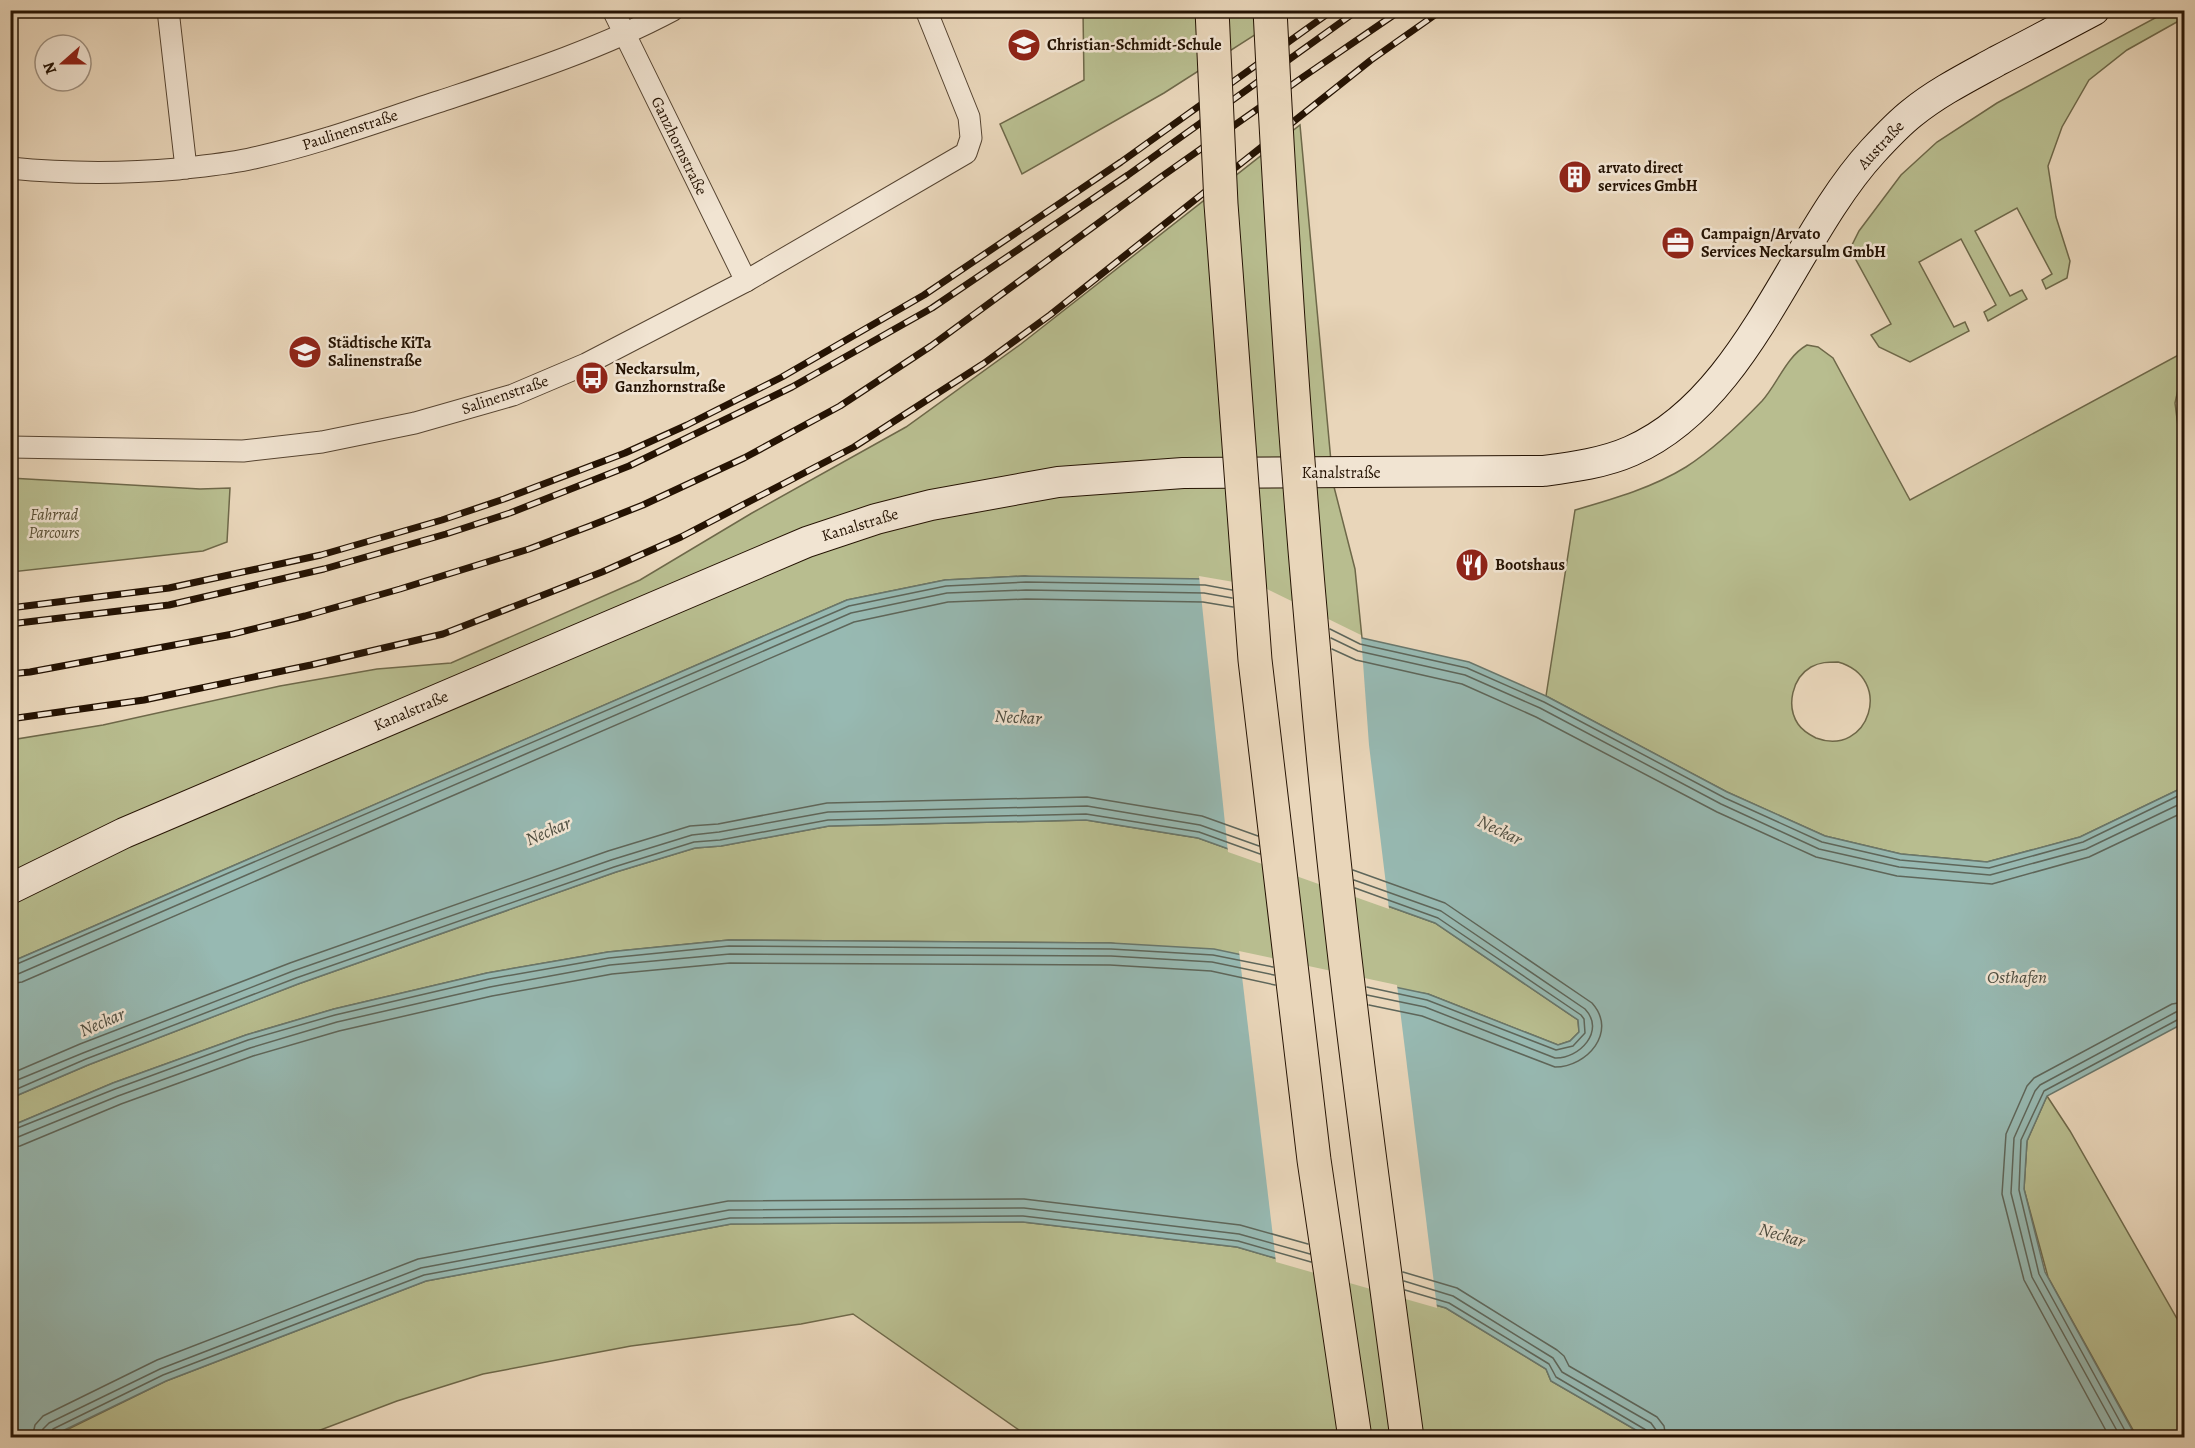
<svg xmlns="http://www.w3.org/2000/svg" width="2195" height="1448" font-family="Alegreya,serif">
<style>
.green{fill:#b8bd8f;stroke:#6e6849;stroke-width:1.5;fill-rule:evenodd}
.water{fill:#97b9b2;stroke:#69776c;stroke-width:1.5}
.pier{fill:#e9d6ba}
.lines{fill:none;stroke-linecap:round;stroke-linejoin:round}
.shore{stroke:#5e665a;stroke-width:1.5}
.minor-casing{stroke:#564431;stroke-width:23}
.secondary-casing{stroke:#251303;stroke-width:32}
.minor{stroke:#f1e4d2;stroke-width:21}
.secondary{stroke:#f1e4d2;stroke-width:30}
.rail-casing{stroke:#251303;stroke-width:7}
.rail{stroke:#f1e4d2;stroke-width:4.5;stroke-dasharray:14;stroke-linecap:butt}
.motorway-bridge-casing{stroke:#251303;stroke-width:35;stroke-linecap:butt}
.motorway-bridge{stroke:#e9d6ba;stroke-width:33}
.labels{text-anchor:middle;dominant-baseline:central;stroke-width:5;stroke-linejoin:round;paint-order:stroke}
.poi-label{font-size:16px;font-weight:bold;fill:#251303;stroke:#f1e4d2;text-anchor:start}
.street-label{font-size:16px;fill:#251303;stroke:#f1e4d2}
.park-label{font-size:16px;font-style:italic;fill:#584e34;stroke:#f1e4d2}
.water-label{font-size:18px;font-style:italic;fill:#4d4d40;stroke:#f1e4d2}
</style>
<rect width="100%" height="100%" fill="#e9d6ba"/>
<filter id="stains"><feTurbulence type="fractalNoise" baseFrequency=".00333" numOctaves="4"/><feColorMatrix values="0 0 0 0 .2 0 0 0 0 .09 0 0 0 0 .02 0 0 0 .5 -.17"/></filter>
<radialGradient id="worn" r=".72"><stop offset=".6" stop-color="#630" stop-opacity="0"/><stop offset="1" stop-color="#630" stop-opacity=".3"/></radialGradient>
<g class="green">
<path d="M 1083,11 L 1292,11 L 1164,93 L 1022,174 L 1000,124 L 1084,80 Z"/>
<path d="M 2168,11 L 2184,11 L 2184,18 L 2127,50 L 2089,80 L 2062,127 L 2048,166 L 2056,217 L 2070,261 L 2067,278 L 2046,289 L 2042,280 L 2052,274 L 2017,208 L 1975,231 L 2010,296 L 2022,290 L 2027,299 L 1988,321 L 1984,312 L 1996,305 L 1961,239 L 1919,262 L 1954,327 L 1965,322 L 1969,331 L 1910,362 L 1879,347 L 1871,335 L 1891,324 L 1850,249 L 1859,231 L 1901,175 L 1937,142 L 1997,103 Z"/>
<path d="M 1300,125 L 1333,483 L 1355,569 L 1362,638 L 1025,576 L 945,580 L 847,600 L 11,962 L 11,740 L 103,725 L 280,686 L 377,669 L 451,663 L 640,580 L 752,513 L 906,427 L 1021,344 Z"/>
<path d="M 1807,345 L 1818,347 L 1833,358 L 1910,500 L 2184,352 L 2184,373 L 2179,385 L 2175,403 L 2179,434 L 2184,448 L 2184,787 L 2080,837 L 1987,862 L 1901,854 L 1825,836 L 1727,792 L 1546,696 L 1575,510 C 1613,499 1652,488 1686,467 C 1714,449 1739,425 1762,401 C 1778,383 1786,357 1807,345 ZM 1838,662 C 1895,678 1869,758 1816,738 C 1810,735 1802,730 1798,724 C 1786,706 1792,678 1811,667 C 1820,662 1828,662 1838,662 Z"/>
<path d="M 10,478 L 200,489 L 230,488 L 227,542 L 203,551 L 11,572 Z"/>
<path d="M 1086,820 L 1198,838 L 1435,923 L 1578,1020 L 1579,1032 L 1570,1041 L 1558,1045 L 1428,994 L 1111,943 L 729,940 L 608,952 L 487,973 L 334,1009 L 246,1035 L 113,1083 L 11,1126 L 11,1098 L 88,1065 L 298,984 L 616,872 L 695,848 L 721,846 L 829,826 Z"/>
<path d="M 2047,1096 L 2070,1131 L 2184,1331 L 2184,1437 L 2137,1437 L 2048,1277 L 2024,1189 L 2027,1141 Z"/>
<path d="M 1023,1222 L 1237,1247 L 1446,1308 L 1546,1369 L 1551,1381 L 1648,1437 L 1029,1437 L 853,1314 L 801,1324 L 631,1346 L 483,1374 L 397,1401 L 302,1437 L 50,1438 L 166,1381 L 426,1281 L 731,1224 Z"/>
</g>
<path class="water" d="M 1025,576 L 1206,579 L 1262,590 L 1362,638 L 1469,662 L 1546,696 L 1727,792 L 1825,836 L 1901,854 L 1987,862 L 2080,837 L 2184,787 L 2184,1023 L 2047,1096 L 2027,1141 L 2024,1189 L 2045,1272 L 2136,1437 L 1648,1437 L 1551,1381 L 1546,1369 L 1446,1308 L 1237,1247 L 1023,1222 L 731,1224 L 426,1281 L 166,1381 L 50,1437 L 11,1437 L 11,1126 L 113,1083 L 246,1035 L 334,1009 L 487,973 L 608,952 L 729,940 L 1111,943 L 1214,949 L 1428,994 L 1558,1045 L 1570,1041 L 1579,1032 L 1578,1020 L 1435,923 L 1198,838 L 1086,820 L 829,826 L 721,846 L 695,848 L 616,872 L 298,984 L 88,1065 L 11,1098 L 11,962 L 847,600 L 945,580 Z"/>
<g class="pier">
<path d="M 1199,576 L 1263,587 L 1361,635 L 1369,745 L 1389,909 L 1228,852 Z"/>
<path d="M 1239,951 L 1397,985 L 1437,1308 L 1276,1262 Z"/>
</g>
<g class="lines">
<g class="shore">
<path d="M 1330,629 L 1360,644 L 1467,668 L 1544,702 L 1725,798 L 1822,842 L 1900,860 L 1989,868 L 2083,842 L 2184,793"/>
<path d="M 1331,638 L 1358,651 L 1465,675 L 1540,708 L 1721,804 L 1819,849 L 1899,867 L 1990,875 L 2086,849 L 2184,802"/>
<path d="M 1332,649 L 1356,660 L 1462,684 L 1536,717 L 1717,812 L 1816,857 L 1897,876 L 1992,884 L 2089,857 L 2184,812"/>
<path d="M 1353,870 L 1445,903 L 1592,1003 C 1618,1032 1587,1067 1555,1067 L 1422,1016 L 1369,1005"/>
<path d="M 1354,880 L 1441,911 L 1585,1009 C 1606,1031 1579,1059 1555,1058 L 1425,1007 L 1367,995"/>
<path d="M 1355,888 L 1438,918 L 1581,1015 L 1584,1019 L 1585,1033 L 1573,1046 L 1556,1050 L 1427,1000 L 1367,987"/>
<path d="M 10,967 L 849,606 L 946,586 L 1026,582 L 1205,585 L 1232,590"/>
<path d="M 10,975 L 18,974 L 851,613 L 947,593 L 1026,590 L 1204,593 L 1232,598"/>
<path d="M 10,984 L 22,982 L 854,622 L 948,602 L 1026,599 L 1203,602 L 1233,607"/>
<path d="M 10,1074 L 80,1044 L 290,963 L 608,851 L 690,826 L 718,824 L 827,803 L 1087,797 L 1202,816 L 1258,836"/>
<path d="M 10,1083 L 83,1053 L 293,971 L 611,860 L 692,835 L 719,832 L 828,812 L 1087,806 L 1200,825 L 1259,846"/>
<path d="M 10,1092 L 86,1059 L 296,978 L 614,867 L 694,842 L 720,840 L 828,820 L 1086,814 L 1199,832 L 1260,854"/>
<path d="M 10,1131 L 115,1089 L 248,1040 L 335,1015 L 489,979 L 609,958 L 729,946 L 1111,949 L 1213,955 L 1273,967"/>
<path d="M 10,1138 L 18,1137 L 118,1096 L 250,1048 L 337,1022 L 490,987 L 610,965 L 730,954 L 1111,956 L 1212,962 L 1274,975"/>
<path d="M 10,1147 L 20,1146 L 121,1104 L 253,1056 L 339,1031 L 492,996 L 612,974 L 730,963 L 1110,965 L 1211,971 L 1275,985"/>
<path d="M 1403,1272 L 1457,1288 L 1557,1350 L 1564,1356 L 1569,1366 L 1657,1417 L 1664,1426 L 1666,1438"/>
<path d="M 1404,1281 L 1453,1296 L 1553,1358 L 1562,1372 L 1651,1423 L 1656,1430 L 1657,1438"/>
<path d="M 1405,1290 L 1449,1303 L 1549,1364 L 1556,1377 L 1646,1430 L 1650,1438"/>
<path d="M 32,1438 L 35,1425 L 43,1416 L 157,1360 L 418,1259 L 728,1201 L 1024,1199 L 1240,1225 L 1308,1244"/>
<path d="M 41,1438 L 43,1429 L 49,1423 L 160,1369 L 421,1268 L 729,1210 L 1024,1208 L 1239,1234 L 1310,1254"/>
<path d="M 49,1438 L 53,1429 L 163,1375 L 424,1275 L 730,1218 L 1023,1216 L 1238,1241 L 1311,1262"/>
<path d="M 2110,1438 L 2024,1280 L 2002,1194 L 2006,1134 L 2027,1086 L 2034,1078 L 2172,1004 L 2184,1002"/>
<path d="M 2121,1438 L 2032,1277 L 2011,1193 L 2014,1138 L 2035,1091 L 2040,1085 L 2176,1012 L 2184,1011"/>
<path d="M 2129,1438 L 2039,1274 L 2019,1190 L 2021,1140 L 2044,1091 L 2179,1019 L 2184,1018"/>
</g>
<g class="minor-casing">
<g id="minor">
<path d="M 168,10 L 186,168"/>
<path d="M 613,10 L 746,281"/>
<path d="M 10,168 C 69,174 119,174 178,169 C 203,166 229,164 254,158 C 318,144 379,121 441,101 C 519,75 600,49 673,10"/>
<path d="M 10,447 L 243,451 L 322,442 L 415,423 L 513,395 L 586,364 L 746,281 L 966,153 L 971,138 L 969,117 L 926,10"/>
</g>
</g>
<g class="secondary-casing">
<path id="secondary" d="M 10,889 L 124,833 L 807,542 L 876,519 L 931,505 L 1058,482 L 1183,473 L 1543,471 C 1573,467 1604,463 1631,451 C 1748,400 1792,239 1873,151 C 1885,138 1898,124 1912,113 C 1938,92 1968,77 1997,61 C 2030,44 2062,27 2094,10"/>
</g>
<use href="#minor" class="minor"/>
<use href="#secondary" class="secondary"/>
<g class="rail-casing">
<g id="rail">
<path d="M 10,608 L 169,588 L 321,555 L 442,520 L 504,499 L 625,453 L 687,425 L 782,377 L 924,295 L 1121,162 L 1333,10"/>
<path d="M 10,624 L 169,605 L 324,569 L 446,534 L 510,513 L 629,466 L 792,387 L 932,308 L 1128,175 L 1358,10"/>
<path d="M 10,674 L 30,672 L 233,634 L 305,616 L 400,589 L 529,549 L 590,526 L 643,505 L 744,458 L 840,406 L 931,346 L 1161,177 L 1303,77 L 1401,10"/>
<path d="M 10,719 L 144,700 L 311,665 L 443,634 L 602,572 L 681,537 L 854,447 L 983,364 L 1050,315 L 1371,60 L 1442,10"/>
</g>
</g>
<use href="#rail" class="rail"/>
<g class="motorway-bridge-casing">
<g id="motorway-bridge">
<path d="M 1212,10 L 1221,204 L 1255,660 L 1314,1160 L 1355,1438"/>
<path d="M 1270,10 C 1281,229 1295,447 1315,665 C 1337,923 1372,1181 1407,1438"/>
</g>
</g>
<use href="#motorway-bridge" class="motorway-bridge"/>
</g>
<defs>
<g id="school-disc" transform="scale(1.725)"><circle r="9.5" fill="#8f2418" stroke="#f1e4d2"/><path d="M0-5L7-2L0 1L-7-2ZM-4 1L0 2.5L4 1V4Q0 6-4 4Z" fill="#fff"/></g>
<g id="building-disc" transform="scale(1.725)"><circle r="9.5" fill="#8f2418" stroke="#f1e4d2"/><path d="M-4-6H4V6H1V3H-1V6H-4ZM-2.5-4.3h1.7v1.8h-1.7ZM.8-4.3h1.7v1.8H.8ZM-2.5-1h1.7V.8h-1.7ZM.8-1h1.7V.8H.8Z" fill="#fff"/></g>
<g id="office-disc" transform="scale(1.725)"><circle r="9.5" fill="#8f2418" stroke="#f1e4d2"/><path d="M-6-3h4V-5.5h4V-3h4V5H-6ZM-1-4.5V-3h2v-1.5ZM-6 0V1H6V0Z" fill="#fff"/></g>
<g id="bus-disc" transform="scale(1.725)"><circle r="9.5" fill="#8f2418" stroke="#f1e4d2"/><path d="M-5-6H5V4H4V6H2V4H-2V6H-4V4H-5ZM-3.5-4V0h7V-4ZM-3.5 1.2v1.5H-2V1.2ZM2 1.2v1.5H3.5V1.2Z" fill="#fff"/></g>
<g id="restaurant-disc" transform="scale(1.725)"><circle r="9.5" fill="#8f2418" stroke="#f1e4d2"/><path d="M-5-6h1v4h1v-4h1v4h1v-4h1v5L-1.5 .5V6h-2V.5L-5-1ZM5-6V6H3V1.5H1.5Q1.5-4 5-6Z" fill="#fff"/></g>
</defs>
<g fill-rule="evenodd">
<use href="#school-disc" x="1024" y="45"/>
<use href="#building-disc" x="1575" y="177"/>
<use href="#office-disc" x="1678" y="243"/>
<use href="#school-disc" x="305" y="352"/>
<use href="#bus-disc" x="592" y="378"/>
<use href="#restaurant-disc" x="1472" y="565"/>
</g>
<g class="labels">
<g class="poi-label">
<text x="1047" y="45">Christian-Schmidt-Schule</text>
<text x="1598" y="168">arvato direct<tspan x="1598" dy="18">services GmbH</tspan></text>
<text x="1701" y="234">Campaign/Arvato<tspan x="1701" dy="18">Services Neckarsulm GmbH</tspan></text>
<text x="328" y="343">Städtische KiTa<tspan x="328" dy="18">Salinenstraße</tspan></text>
<text x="615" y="369">Neckarsulm,<tspan x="615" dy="18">Ganzhornstraße</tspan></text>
<text x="1495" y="565">Bootshaus</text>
</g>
<g class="street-label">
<text transform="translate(350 130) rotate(-18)">Paulinenstraße</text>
<text transform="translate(1881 145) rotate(-47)">Austraße</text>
<text transform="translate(679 146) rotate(64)">Ganzhornstraße</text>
<text transform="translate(505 395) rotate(-19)">Salinenstraße</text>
<text x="1341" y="473">Kanalstraße</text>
<text transform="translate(860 525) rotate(-17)">Kanalstraße</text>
<text transform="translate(411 711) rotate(-23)">Kanalstraße</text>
</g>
<g class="park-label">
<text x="54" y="515">Fahrrad<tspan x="54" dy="18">Parcours</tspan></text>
</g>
<g class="water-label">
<text transform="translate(1018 717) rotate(3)">Neckar</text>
<text transform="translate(1500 830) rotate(26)">Neckar</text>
<text transform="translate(548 831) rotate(-23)">Neckar</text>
<text x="2017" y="977">Osthafen</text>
<text transform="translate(102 1022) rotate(-23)">Neckar</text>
<text transform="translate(1782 1235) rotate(17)">Neckar</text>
</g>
</g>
<rect width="2195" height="1448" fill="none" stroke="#e9d6ba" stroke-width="36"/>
<rect x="12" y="12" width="2171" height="1424" fill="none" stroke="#251303" stroke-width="3"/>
<rect x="18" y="18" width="2159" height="1412" fill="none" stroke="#251303" stroke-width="1.5"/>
<g transform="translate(63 63) rotate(249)"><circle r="28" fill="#f1e4d2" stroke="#9f907f" stroke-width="1.5"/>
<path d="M0-4.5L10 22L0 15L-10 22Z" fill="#8f2418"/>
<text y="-9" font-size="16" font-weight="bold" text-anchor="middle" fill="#251303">N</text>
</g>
<rect width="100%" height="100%" filter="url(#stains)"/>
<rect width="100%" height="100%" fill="url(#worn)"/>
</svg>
